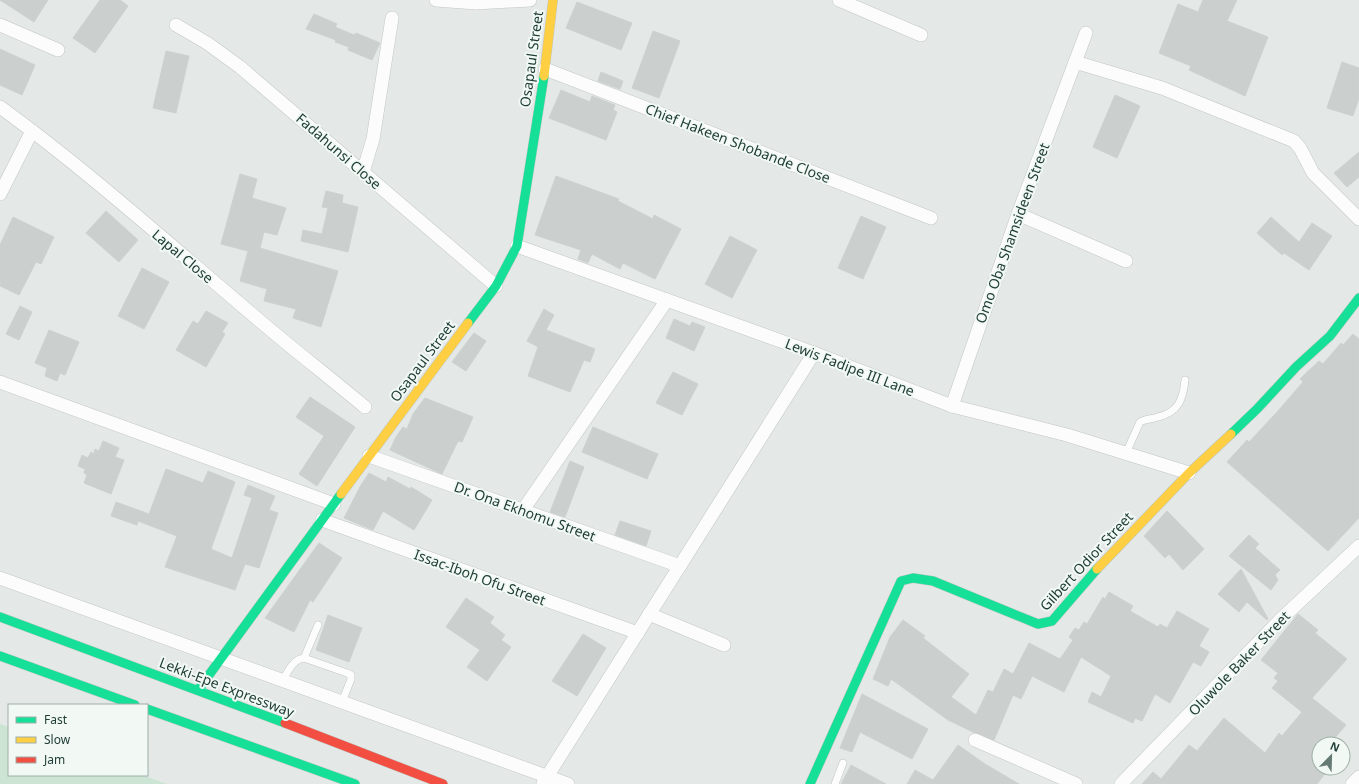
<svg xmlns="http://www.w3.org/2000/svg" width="1359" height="784" font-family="'Noto Sans',sans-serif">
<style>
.green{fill:#cce4d4}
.building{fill:#cbd0ce;stroke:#ccd2d0}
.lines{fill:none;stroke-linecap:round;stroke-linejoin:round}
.lane-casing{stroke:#c1c6c4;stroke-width:8}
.street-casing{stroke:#c1c6c4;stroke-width:14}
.fast-casing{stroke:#bfc7c4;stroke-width:10}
.slow-casing{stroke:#bfc7c4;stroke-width:10}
.jam-casing{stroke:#bfc7c4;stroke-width:10}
.lane{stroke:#fbfcfb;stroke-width:7}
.street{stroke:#fbfcfb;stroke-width:13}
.fast{stroke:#16e098;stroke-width:9}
.slow{stroke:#ffcf43;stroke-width:9}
.jam{stroke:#f24e42;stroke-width:9}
.labels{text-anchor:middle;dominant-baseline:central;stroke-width:4;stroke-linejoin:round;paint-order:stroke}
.street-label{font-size:14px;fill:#203e37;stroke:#f2f9f5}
</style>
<rect width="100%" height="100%" fill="#e4e9e7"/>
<path class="green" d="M 0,724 L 9,727 L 9,775 L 142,775 L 167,784 L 0,784 Z"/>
<g class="building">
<path d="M 0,0 L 48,0 L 34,22 Z"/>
<path d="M 100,0 L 120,0 L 128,6 L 95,53 L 73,38 Z"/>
<path d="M 1203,0 L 1237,0 L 1227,21 L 1268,37 L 1245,96 L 1189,70 L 1191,66 L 1159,53 L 1178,4 L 1198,12 Z"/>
<path d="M 577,2 L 632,23 L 621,50 L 566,28 Z"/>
<path d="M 314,14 L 337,24 L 335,27 L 354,35 L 356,33 L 380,43 L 372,60 L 348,50 L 349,47 L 335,42 L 336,40 L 306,29 Z"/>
<path d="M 653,31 L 680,41 L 659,98 L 632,88 Z"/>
<path d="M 0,49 L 35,65 L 22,95 L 0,85 Z"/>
<path d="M 166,51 L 189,56 L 176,113 L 153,108 Z"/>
<path d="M 1342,62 L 1359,68 L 1359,98 L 1353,116 L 1327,108 Z"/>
<path d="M 601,72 L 623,81 L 620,89 L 598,81 Z"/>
<path d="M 561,90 L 590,102 L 592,96 L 615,105 L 613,110 L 617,112 L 606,140 L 549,118 Z"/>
<path d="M 1115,95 L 1140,106 L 1117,158 L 1093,147 Z"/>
<path d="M 1359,152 L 1359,177 L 1347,187 L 1334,173 Z"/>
<path d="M 240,174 L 257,179 L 252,198 L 286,208 L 277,235 L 264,232 L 260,248 L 338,271 L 321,327 L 293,318 L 296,309 L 264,301 L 267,289 L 240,281 L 248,251 L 221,244 Z"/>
<path d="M 556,176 L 619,199 L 618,201 L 653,219 L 654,215 L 681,229 L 655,279 L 623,263 L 620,269 L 592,254 L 588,263 L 578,259 L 581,250 L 535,235 Z"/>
<path d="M 326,191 L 343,195 L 342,203 L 358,207 L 348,252 L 301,241 L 303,230 L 322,234 L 328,208 L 322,207 Z"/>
<path d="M 106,211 L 138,240 L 119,262 L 86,233 Z"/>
<path d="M 861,216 L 886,227 L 863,279 L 838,268 Z"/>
<path d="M 13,217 L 54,237 L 41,264 L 36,262 L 19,295 L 0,286 L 0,245 Z"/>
<path d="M 1271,217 L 1299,242 L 1312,223 L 1332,236 L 1309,270 L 1284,253 L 1282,255 L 1257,233 Z"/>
<path d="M 730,236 L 757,250 L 732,298 L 705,284 Z"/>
<path d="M 142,268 L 169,282 L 144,329 L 118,316 Z"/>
<path d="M 20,306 L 32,312 L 19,340 L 6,334 Z"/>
<path d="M 544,309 L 554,315 L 546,330 L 595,349 L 590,362 L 584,360 L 570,392 L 528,376 L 538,347 L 527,341 Z"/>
<path d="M 206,311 L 228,323 L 222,332 L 225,334 L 206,367 L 176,350 L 193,321 L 198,324 Z"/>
<path d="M 674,319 L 690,326 L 692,322 L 705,327 L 694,351 L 666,338 Z"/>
<path d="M 49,330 L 79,342 L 65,375 L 60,373 L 57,381 L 45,376 L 47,368 L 35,363 Z"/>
<path d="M 474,333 L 486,341 L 466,371 L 452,362 Z"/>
<path d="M 1353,334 L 1359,339 L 1359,518 L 1328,551 L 1227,462 L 1247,440 L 1249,442 L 1277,412 L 1303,382 L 1300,379 L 1304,375 L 1319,361 L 1323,364 L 1341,343 L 1343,345 Z"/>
<path d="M 673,372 L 698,384 L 682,415 L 656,403 Z"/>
<path d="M 310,397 L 355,427 L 317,486 L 299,474 L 324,436 L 296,417 Z"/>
<path d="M 425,398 L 473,417 L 462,442 L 458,441 L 442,474 L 390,450 L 396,437 L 403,427 L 407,429 L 413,414 Z"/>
<path d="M 593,427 L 658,454 L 647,479 L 582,452 Z"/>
<path d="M 103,441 L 119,448 L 115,457 L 124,460 L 111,494 L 84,483 L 87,475 L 84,473 L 85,469 L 78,466 L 82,455 L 88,458 L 91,452 L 94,454 L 95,449 L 99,451 Z"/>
<path d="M 570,461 L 584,467 L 565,517 L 550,512 Z"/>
<path d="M 166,469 L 203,483 L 208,471 L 235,482 L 211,549 L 232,558 L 252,498 L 244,495 L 248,485 L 275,496 L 269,510 L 278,513 L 259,568 L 245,564 L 235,590 L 165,567 L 177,536 L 138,521 L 137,525 L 111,516 L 116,502 L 149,514 Z"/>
<path d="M 369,473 L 386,482 L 388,477 L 410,489 L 411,487 L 432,500 L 414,530 L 383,511 L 373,530 L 344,518 L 361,485 Z"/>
<path d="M 1167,511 L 1204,549 L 1183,570 L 1169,554 L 1165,558 L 1144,536 Z"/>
<path d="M 620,521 L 651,531 L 646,546 L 615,535 Z"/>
<path d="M 1249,535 L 1259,544 L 1255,548 L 1280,570 L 1275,575 L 1278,580 L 1271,590 L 1229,556 Z"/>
<path d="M 319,543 L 342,558 L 313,602 L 310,600 L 294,632 L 265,618 Z"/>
<path d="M 1241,569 L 1268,619 L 1267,620 L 1247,602 L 1239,612 L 1218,594 Z"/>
<path d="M 1109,592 L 1133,606 L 1130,611 L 1158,627 L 1160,624 L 1167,628 L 1177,611 L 1209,629 L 1199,646 L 1209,652 L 1201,666 L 1193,662 L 1170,703 L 1155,694 L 1142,721 L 1135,718 L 1133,723 L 1088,702 L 1092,692 L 1101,697 L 1111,676 L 1081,657 L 1064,692 L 1032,676 L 1021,699 L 1013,695 L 994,740 L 973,732 L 948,720 L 891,679 L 888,686 L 873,679 L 890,637 L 903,620 L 925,636 L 923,638 L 969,674 L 951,697 L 976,715 L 988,690 L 993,692 L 1004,669 L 1013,674 L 1029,643 L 1060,659 L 1073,640 L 1069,637 L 1075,628 L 1079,630 L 1084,622 L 1087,624 L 1103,597 L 1105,599 Z"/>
<path d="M 466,598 L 494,617 L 490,623 L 505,635 L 501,640 L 511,647 L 487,681 L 467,667 L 480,650 L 446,627 Z"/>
<path d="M 1298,614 L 1318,630 L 1315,633 L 1347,659 L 1312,698 L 1346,725 L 1332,741 L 1329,738 L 1324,744 L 1319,744 L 1319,751 L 1313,758 L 1319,763 L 1319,768 L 1328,770 L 1317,784 L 1142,784 L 1153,772 L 1161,779 L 1189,745 L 1197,751 L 1224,718 L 1265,753 L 1279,733 L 1282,736 L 1302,712 L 1272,688 L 1278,681 L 1274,678 L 1278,673 L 1261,660 Z"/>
<path d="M 328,615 L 362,628 L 349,662 L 316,650 Z"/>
<path d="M 583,634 L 606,648 L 577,696 L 552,681 Z"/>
<path d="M 862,694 L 928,729 L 912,759 L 860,732 L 852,752 L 840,748 Z"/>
<path d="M 958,745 L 985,764 L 1019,784 L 907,784 L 915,770 L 933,780 Z"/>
<path d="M 851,765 L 886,784 L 841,784 Z"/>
</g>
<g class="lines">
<g class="lane-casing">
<g id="lane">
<path d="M 1126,453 L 1140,422 C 1145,419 1152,419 1158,417 C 1179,412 1183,399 1185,380"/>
<path d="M 304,658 L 318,625"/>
<path d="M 282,681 C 288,672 293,659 304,658 L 347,673 L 351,675 L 351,679 L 342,702"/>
<path d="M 835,784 L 843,763"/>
</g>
</g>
<g class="street-casing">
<g id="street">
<path d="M 436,0 L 476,3 L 530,0"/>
<path d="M 839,0 L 921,35"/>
<path d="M 0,25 L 58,50"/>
<path d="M 176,25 L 207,43 L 240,67 L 496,286"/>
<path d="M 1075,62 L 1162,88 L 1294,141 L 1300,148 L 1313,173 L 1359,219"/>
<path d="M 545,69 L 931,218"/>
<path d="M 0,107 C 88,171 170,245 253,315 C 290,347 328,376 365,407"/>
<path d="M 363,172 L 373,139 L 392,18"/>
<path d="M 0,194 L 32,131"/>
<path d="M 1018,214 L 1126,261"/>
<path d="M 517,246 L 814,353 L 952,406 L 1067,435 L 1189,473"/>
<path d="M 0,382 L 334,504"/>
<path d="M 952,406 L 1018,214 L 1086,33"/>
<path d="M 369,456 L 680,566"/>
<path d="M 523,510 L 667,300"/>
<path d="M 322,520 L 638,633"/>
<path d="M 0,578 L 568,784"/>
<path d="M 649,614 L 724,645"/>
<path d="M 975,740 L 1076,784"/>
<path d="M 543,783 L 814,353"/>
<path d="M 1121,784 L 1281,619 L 1359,546"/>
<path d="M 1352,784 L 1359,777"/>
</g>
</g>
<g class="fast-casing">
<g id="fast">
<path d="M 468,323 L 496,286 L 517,246 L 544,76"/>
<path d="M 1231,434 L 1257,409 L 1296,367 L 1330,336 L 1359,298"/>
<path d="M 0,617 L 285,723"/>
<path d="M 0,656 L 135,705"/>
<path d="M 198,690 L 341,494"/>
<path d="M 147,709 L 355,784"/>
<path d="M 810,784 L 901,581 L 913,578 L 933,581 L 1038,624 L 1052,621 L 1097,569"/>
</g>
</g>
<g class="slow-casing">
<g id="slow">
<path d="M 544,76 L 553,0"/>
<path d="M 341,494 L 468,323"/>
<path d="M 1097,569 L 1189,473 L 1231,434"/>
</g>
</g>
<g class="jam-casing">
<path id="jam" d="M 285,723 L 443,784"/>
</g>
<use href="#lane" class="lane"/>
<use href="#street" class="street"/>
<use href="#fast" class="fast"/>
<use href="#slow" class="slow"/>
<use href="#jam" class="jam"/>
</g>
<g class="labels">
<g class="street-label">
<text transform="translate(531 59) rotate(-82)">Osapaul Street</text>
<text transform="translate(738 143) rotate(21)">Chief Hakeen Shobande Close</text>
<text transform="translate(339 151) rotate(41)">Fadahunsi Close</text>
<text transform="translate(1012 233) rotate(-70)">Omo Oba Shamsideen Street</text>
<text transform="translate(183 256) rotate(40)">Lapal Close</text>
<text transform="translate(422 361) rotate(-53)">Osapaul Street</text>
<text transform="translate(850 367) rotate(21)">Lewis Fadipe III Lane</text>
<text transform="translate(525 511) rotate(20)">Dr. Ona Ekhomu Street</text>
<text transform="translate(1086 561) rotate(-47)">Gilbert Odior Street</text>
<text transform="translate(480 577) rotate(20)">Issac-Iboh Ofu Street</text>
<text transform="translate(1239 663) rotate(-46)">Oluwole Baker Street</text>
<text transform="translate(227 687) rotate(21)">Lekki-Epe Expressway</text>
</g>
</g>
<rect x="8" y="704" width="140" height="72" fill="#f2f9f5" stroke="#9eaea9"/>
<rect x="16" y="717" width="20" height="6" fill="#16e098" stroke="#9eaea9"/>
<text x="44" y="724" font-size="12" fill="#203e37">Fast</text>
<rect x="16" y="737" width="20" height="6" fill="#ffcf43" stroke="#9eaea9"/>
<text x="44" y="744" font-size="12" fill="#203e37">Slow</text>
<rect x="16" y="757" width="20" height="6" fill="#f24e42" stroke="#9eaea9"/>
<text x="44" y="764" font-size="12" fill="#203e37">Jam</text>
<g transform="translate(1331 756) rotate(23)"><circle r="19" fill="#f2f9f5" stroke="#9eaea9"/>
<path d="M0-3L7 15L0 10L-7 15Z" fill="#657a75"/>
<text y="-6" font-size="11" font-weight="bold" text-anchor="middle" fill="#203e37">N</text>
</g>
</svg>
